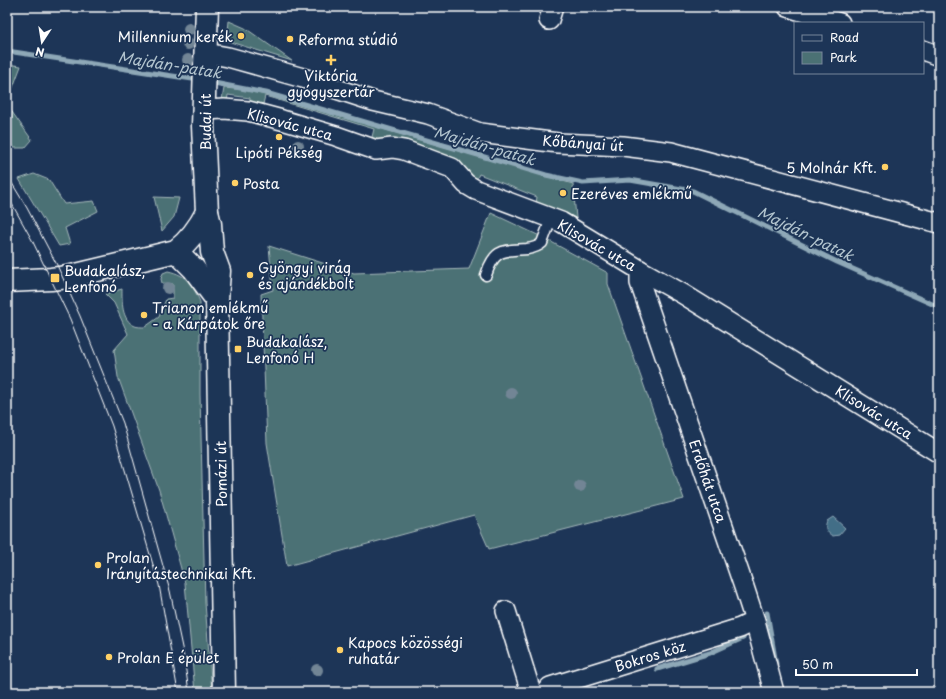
<svg xmlns="http://www.w3.org/2000/svg" width="946" height="699" font-family="'Playpen Sans',sans-serif">
<style>
.green{fill:#4b7174;stroke:#a5b8ba}
.water{fill:#426e87;stroke:#8ea8b7}
.lines{fill:none;stroke-linecap:round;stroke-linejoin:round}
.stream{stroke:#8ea8b7;stroke-width:5}
.service-casing{stroke:#fff;stroke-width:13}
.minor-casing{stroke:#fff;stroke-width:22}
.secondary-casing{stroke:#fff;stroke-width:25}
.service{stroke:#1d3557;stroke-width:10}
.minor{stroke:#1d3557;stroke-width:19}
.secondary{stroke:#1d3557;stroke-width:22}
.tram{stroke:#fff;stroke-width:1}
.tree{fill:#728595}
.poi-dot{fill:#ffd166;stroke:#1d3557;stroke-width:1.5}
.labels{text-anchor:middle;dominant-baseline:central;stroke-width:3.5;stroke-linejoin:round;paint-order:stroke}
.poi-label{font-size:14px;fill:#fff;stroke:#1d3557;text-anchor:start}
.street-label{font-size:14px;fill:#fff;stroke:#1d3557}
.water-label{font-size:15px;font-style:italic;fill:#b3c5cf;stroke:#1d3557}
</style>
<rect width="100%" height="100%" fill="#1d3557"/>
<filter id="ink" filterUnits="userSpaceOnUse"><feTurbulence type="fractalNoise" baseFrequency=".025" numOctaves="2"/><feDisplacementMap in="SourceGraphic" scale="8" xChannelSelector="R" yChannelSelector="G"/><feConvolveMatrix kernelMatrix="1 2 1 2 8 2 1 2 1" color-interpolation-filters="sRGB"/></filter>
<g filter="url(#ink)">
<g class="green">
<path d="M 229,21 L 245,28 L 292,61 L 227,41 Z"/>
<path d="M 7,64 L 21,66 L 12,90 L 7,94 Z"/>
<path d="M 224,88 L 246,90 L 265,95 L 573,184 L 576,218 L 536,203 L 537,197 L 479,174 L 476,180 L 464,166 L 457,161 L 371,141 L 374,129 L 265,96 L 262,108 L 249,105 L 250,98 L 228,95 L 227,102 L 222,100 Z"/>
<path d="M 7,105 L 32,140 L 25,148 L 14,148 L 7,138 Z"/>
<path d="M 34,174 L 49,180 L 64,204 L 94,201 L 98,211 L 65,228 L 70,244 L 59,246 L 19,179 Z"/>
<path d="M 154,197 L 179,198 L 174,217 L 162,231 Z"/>
<path d="M 491,213 L 544,238 L 608,273 L 608,284 L 684,499 L 489,549 L 474,515 L 287,566 L 267,443 L 261,294 L 273,290 L 269,246 L 354,273 L 469,269 Z"/>
<path d="M 168,271 C 187,275 193,285 200,302 L 200,394 L 205,603 L 212,692 L 195,692 L 185,583 L 159,490 L 118,377 L 114,350 L 128,334 L 114,303 L 105,294 L 122,289 C 122,301 121,320 135,326 C 137,327 142,327 145,327 L 159,317 L 166,299 L 173,298 L 173,284 L 162,283 L 161,279 L 163,273 Z"/>
</g>
<path class="water" d="M 833,517 L 845,528 L 839,535 L 833,536 C 826,533 824,527 827,521 Z"/>
<g class="lines">
<g class="stream">
<path d="M 7,51 L 199,80"/>
<path d="M 209,82 L 266,93 L 546,175 L 583,183 L 630,180 L 693,191 L 837,262 L 939,307"/>
<path d="M 767,613 L 776,664"/>
<path d="M 657,669 L 710,653 L 743,638"/>
</g>
<g class="service-casing">
<path id="service" d="M 486,275 C 495,248 503,251 527,249 C 533,248 538,247 542,243 L 551,219"/>
</g>
<g class="minor-casing">
<g id="minor">
<path d="M 788,7 L 840,23"/>
<path d="M 549,20 L 553,7"/>
<path d="M 923,50 L 939,56"/>
<path d="M 206,53 L 228,57 L 303,78 L 373,101 L 428,114 L 480,133 L 558,143 L 623,146 L 671,152 L 939,223"/>
<path d="M 204,110 L 224,109 L 248,111 L 282,120 L 336,136 L 376,150 L 392,148 L 404,150 L 452,168 L 466,184 L 476,190 L 561,222 L 640,270 L 683,294 L 939,453"/>
<path d="M 640,270 L 640,283 L 744,587 L 755,621 L 774,692"/>
<path d="M 506,611 L 531,692"/>
<path d="M 546,692 L 550,687 L 740,628 L 755,621"/>
</g>
</g>
<g class="secondary-casing">
<g id="secondary">
<path d="M 207,7 L 203,126 L 207,212 L 210,224 L 212,252 L 219,271 L 217,300 L 224,692"/>
<path d="M 176,251 L 194,269 L 217,300"/>
<path d="M 7,281 L 51,279 L 68,277 L 176,251 C 190,240 199,228 207,212"/>
</g>
</g>
<use href="#service" class="service"/>
<use href="#minor" class="minor"/>
<use href="#secondary" class="secondary"/>
<g class="tram">
<path d="M 7,175 L 27,208 L 57,265 L 80,316 L 123,423 L 170,591 L 184,657 L 189,692"/>
<path d="M 7,195 L 32,240 L 70,319 L 112,426 L 159,585 L 178,692"/>
</g>
</g>
<g class="tree">
<circle cx="189" cy="29" r="6"/>
<circle cx="188" cy="44" r="6"/>
<circle cx="188" cy="60" r="6"/>
<circle cx="298" cy="146" r="6"/>
<circle cx="168" cy="288" r="6"/>
<circle cx="511" cy="393" r="6"/>
<circle cx="580" cy="486" r="6"/>
<circle cx="317" cy="670" r="6"/>
</g>
</g>
<g class="poi-dot">
<circle cx="241" cy="36" r="4"/>
<circle cx="290" cy="39" r="4"/>
<path d="M329 54h4v4h4v4h-4v4h-4v-4h-4v-4h4z"/>
<circle cx="279" cy="137" r="4"/>
<circle cx="885" cy="167" r="4"/>
<circle cx="235" cy="183" r="4"/>
<circle cx="563" cy="193" r="4"/>
<circle cx="250" cy="275" r="4"/>
<rect x="50" y="273" width="10" height="10" rx="2"/>
<circle cx="144" cy="315" r="4"/>
<rect x="234" y="345" width="8" height="8" rx="2"/>
<circle cx="98" cy="565" r="4"/>
<circle cx="340" cy="650" r="4"/>
<circle cx="109" cy="657" r="4"/>
</g>
<g class="labels">
<g class="poi-label">
<text x="233" y="36" text-anchor="end">Millennium kerék</text>
<text x="298" y="39">Reforma stúdió</text>
<text x="331" y="75" text-anchor="middle">Viktória<tspan x="331" dy="16">gyógyszertár</tspan></text>
<text x="279" y="152" text-anchor="middle">Lipóti Pékség</text>
<text x="877" y="167" text-anchor="end">5 Molnár Kft.</text>
<text x="243" y="183">Posta</text>
<text x="571" y="193">Ezeréves emlékmű</text>
<text x="258" y="267">Gyöngyi virág<tspan x="258" dy="16">és ajándékbolt</tspan></text>
<text x="64" y="270">Budakalász,<tspan x="64" dy="16">Lenfonó</tspan></text>
<text x="152" y="307">Trianon emlékmű<tspan x="152" dy="16">- a Kárpátok őre</tspan></text>
<text x="246" y="341">Budakalász,<tspan x="246" dy="16">Lenfonó H</tspan></text>
<text x="106" y="557">Prolan<tspan x="106" dy="16">Irányítástechnikai Kft.</tspan></text>
<text x="348" y="642">Kapocs közösségi<tspan x="348" dy="16">ruhatár</tspan></text>
<text x="117" y="657">Prolan E épület</text>
</g>
<g class="street-label">
<text transform="translate(205 122) rotate(-90)">Budai út</text>
<text transform="translate(290 124) rotate(15)">Klisovác utca</text>
<text transform="translate(583 143) rotate(4)">Kőbányai út</text>
<text transform="translate(597 245) rotate(30)">Klisovác utca</text>
<text transform="translate(874 412) rotate(32)">Klisovác utca</text>
<text transform="translate(221 474) rotate(-91)">Pomázi út</text>
<text transform="translate(708 481) rotate(71)">Erdőhát utca</text>
<text transform="translate(650 656) rotate(-17)">Bokros köz</text>
</g>
<g class="water-label">
<text transform="translate(170 64) rotate(9)">Majdán-patak</text>
<text transform="translate(485 145) rotate(16)">Majdán-patak</text>
<text transform="translate(806 233) rotate(26)">Majdán-patak</text>
</g>
</g>
<rect width="946" height="699" fill="none" stroke="#1d3557" stroke-width="24"/>
<rect x="12" y="12" width="922" height="675" fill="none" stroke="#fff" stroke-width="1.5" filter="url(#ink)"/>
<rect x="794" y="22" width="130" height="52" fill="#1d3557" stroke="#77869a"/>
<rect x="802" y="35" width="20" height="6" fill="#1d3557" stroke="#77869a"/>
<text x="830" y="42" font-size="12" fill="#ffffff">Road</text>
<rect x="802" y="52" width="20" height="12" fill="#4b7174" stroke="#77869a"/>
<text x="830" y="62" font-size="12" fill="#ffffff">Park</text>
<g transform="translate(42 42) rotate(192)" stroke="#1d3557" stroke-width="3" paint-order="stroke">
<path d="M0-3L7 15L0 10L-7 15Z" fill="#ffffff"/>
<text y="-6" font-size="11" font-weight="bold" text-anchor="middle" fill="#ffffff">N</text>
</g>
<path d="M796 669v6h121v-6" fill="none" stroke="#ffffff" stroke-width="2"/>
<text x="802" y="669" font-size="12" fill="#ffffff" stroke="#1d3557" stroke-width="3" paint-order="stroke">50 m</text>
</svg>
